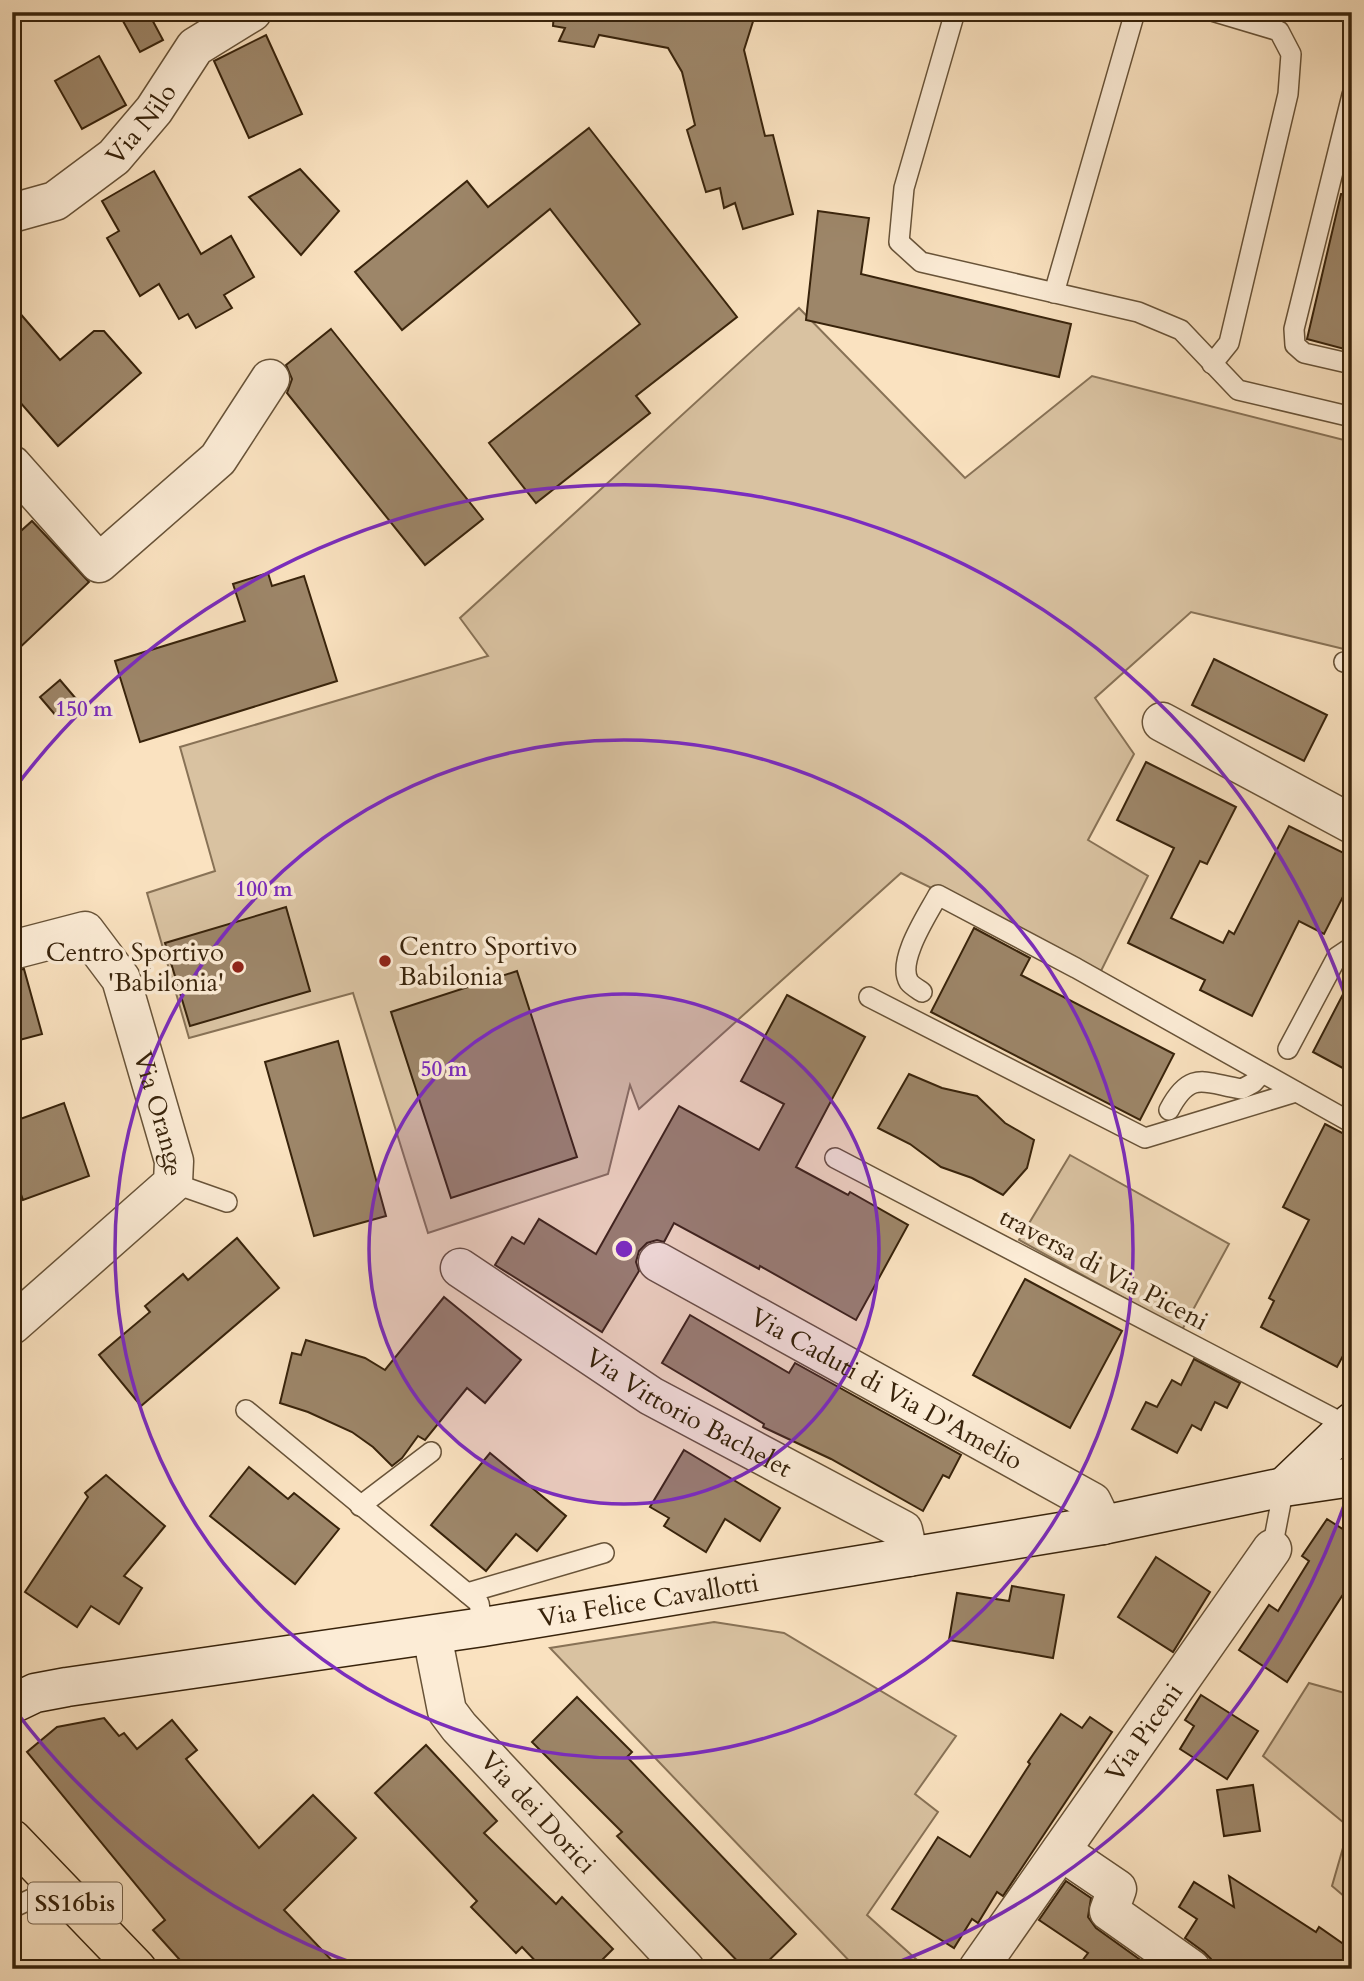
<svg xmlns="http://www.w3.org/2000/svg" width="1364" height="1981" font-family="Cardo,serif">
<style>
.green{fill:#d9c2a1;stroke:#887256;stroke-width:2}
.building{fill:#9d8669;stroke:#38230b;stroke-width:2}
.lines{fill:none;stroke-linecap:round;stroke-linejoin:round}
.lane-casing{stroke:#685338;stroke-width:22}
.street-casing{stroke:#685338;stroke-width:41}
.secondary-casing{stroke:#38230b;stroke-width:41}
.primary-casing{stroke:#38230b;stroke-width:41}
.lane{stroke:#fcecd6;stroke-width:19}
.street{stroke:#fcecd6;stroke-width:38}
.secondary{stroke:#fcecd6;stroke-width:38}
.primary{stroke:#fae2c0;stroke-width:38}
.ring{fill:none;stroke:#7b2cbf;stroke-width:3.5}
.poi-dot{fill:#8f2418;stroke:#fcecd6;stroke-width:2.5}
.labels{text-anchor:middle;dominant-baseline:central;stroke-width:7;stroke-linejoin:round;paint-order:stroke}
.shield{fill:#fcecd6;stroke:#735f48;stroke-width:2}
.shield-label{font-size:24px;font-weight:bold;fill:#38230b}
.street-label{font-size:26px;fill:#38230b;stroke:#fcecd6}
.poi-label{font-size:26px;fill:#38230b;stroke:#fcecd6;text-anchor:start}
.centre{fill:#7b2cbf;stroke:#fcecd6;stroke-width:3.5}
.ring-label{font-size:21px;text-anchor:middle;font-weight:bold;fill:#7b2cbf;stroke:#fcecd6;stroke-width:7;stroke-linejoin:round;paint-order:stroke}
</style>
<rect width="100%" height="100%" fill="#fae2c0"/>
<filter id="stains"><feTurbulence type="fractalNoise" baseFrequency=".00286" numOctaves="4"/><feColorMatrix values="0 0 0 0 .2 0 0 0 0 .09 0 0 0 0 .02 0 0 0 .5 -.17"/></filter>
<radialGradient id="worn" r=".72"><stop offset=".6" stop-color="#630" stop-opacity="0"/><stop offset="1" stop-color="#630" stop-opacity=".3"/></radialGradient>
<g class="green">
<path d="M 799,308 L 965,478 L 1092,376 L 1352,442 L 1352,651 L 1191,612 L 1095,698 L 1134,754 L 1088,840 L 1148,876 L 1101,971 L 901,873 L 639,1109 L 630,1085 L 608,1174 L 428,1233 L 353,993 L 189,1038 L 147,893 L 215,871 L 180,747 L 488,656 L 460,618 Z"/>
<path d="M 1070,1155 L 1229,1244 L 1182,1330 L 1019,1240 Z"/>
<path d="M 714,1622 L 784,1633 L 956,1736 L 915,1794 L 938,1812 L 867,1915 L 927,1969 L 857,1969 L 550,1648 Z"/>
<path d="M 1309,1683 L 1352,1695 L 1352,1903 L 1332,1886 L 1349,1827 L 1263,1756 Z"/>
</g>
<g class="building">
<path d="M 118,12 L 148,12 L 163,40 L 140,52 Z"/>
<path d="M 554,12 L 756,12 L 744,50 L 765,136 L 773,135 L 793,214 L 743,229 L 735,203 L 724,208 L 720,188 L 706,192 L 687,130 L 695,125 L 682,72 L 668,48 L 599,35 L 594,47 L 559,41 L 565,28 L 553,26 Z"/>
<path d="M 266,35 L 302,114 L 249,138 L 214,61 Z"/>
<path d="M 99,56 L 126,105 L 82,129 L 55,81 Z"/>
<path d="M 589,128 L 737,317 L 636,396 L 650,413 L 536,503 L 489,443 L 640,324 L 550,209 L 402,330 L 355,272 L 467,181 L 488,207 Z"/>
<path d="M 300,169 L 339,211 L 301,255 L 249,197 Z"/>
<path d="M 154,171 L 201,254 L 231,236 L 254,277 L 224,295 L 232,308 L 196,328 L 188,314 L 179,319 L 159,284 L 140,296 L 107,238 L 119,231 L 102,201 Z"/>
<path d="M 1341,194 L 1352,195 L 1352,351 L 1307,339 Z"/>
<path d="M 818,211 L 869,218 L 861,274 L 1071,324 L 1059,377 L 806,320 Z"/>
<path d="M 12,304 L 60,360 L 94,331 L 104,331 L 141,373 L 58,446 L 12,393 Z"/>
<path d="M 331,329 L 483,519 L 425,565 L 287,393 L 292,379 L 286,365 Z"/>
<path d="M 32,521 L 89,582 L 12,655 L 12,539 Z"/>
<path d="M 268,573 L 272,586 L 304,576 L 337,681 L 140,742 L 115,661 L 245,621 L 233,584 Z"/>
<path d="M 1214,659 L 1327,715 L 1304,761 L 1192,705 Z"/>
<path d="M 60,680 L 77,700 L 57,717 L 40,697 Z"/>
<path d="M 1146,762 L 1236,807 L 1207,864 L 1200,861 L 1171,918 L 1223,943 L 1229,931 L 1234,934 L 1289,826 L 1352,857 L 1352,879 L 1324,934 L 1299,921 L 1252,1016 L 1200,990 L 1205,980 L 1128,943 L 1174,848 L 1117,820 Z"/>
<path d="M 286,907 L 310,991 L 190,1026 L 165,943 Z"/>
<path d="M 974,928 L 1030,958 L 1021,975 L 1174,1054 L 1140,1120 L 931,1012 Z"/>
<path d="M 24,969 L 42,1034 L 12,1042 L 12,971 Z"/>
<path d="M 517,971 L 577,1157 L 451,1198 L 391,1012 Z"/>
<path d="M 1352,977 L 1352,1073 L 1313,1052 Z"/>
<path d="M 787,995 L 865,1037 L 796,1167 L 848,1195 L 850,1192 L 908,1225 L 856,1320 L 760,1266 L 759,1269 L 674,1223 L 664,1242 L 657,1240 L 647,1243 L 639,1251 L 636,1262 L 639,1271 L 602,1332 L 495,1265 L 512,1237 L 524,1244 L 539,1219 L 596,1254 L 679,1106 L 759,1150 L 784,1104 L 741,1081 Z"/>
<path d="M 338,1041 L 386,1216 L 314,1236 L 265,1062 Z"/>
<path d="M 909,1074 L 942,1088 L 977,1096 L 1005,1123 L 1034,1140 L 1027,1168 L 1003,1195 L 972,1178 L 941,1167 L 910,1144 L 878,1128 Z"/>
<path d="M 64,1103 L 89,1176 L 23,1200 L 12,1169 L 12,1122 Z"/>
<path d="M 1325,1124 L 1352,1138 L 1352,1339 L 1337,1367 L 1261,1327 L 1274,1301 L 1269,1298 L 1309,1220 L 1283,1207 Z"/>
<path d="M 237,1238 L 279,1288 L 141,1406 L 99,1355 L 150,1312 L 145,1306 L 183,1274 L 188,1280 Z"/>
<path d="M 1025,1279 L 1122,1331 L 1070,1428 L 973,1375 Z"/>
<path d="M 444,1297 L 521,1360 L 485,1403 L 467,1388 L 425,1440 L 418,1436 L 402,1458 L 392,1466 L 373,1447 L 352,1432 L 308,1412 L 280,1403 L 292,1353 L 301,1355 L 306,1340 L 365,1358 L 385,1370 Z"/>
<path d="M 690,1315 L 789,1373 L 795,1363 L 961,1455 L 949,1478 L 943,1475 L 923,1511 L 831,1459 L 763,1427 L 764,1424 L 662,1363 Z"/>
<path d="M 1194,1359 L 1240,1383 L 1227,1408 L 1215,1402 L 1201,1430 L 1192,1425 L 1177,1453 L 1132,1429 L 1146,1402 L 1157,1407 L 1172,1380 L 1181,1385 Z"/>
<path d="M 684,1450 L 780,1508 L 760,1541 L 725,1519 L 706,1552 L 664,1526 L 669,1518 L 650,1507 Z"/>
<path d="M 490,1453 L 566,1516 L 537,1551 L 516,1534 L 486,1571 L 431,1525 Z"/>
<path d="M 249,1467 L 288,1499 L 294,1493 L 339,1529 L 295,1584 L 210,1516 Z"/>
<path d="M 106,1475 L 165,1526 L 124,1576 L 142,1588 L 119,1624 L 91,1606 L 77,1627 L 25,1592 L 88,1497 L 85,1493 Z"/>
<path d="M 1327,1519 L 1352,1535 L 1352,1603 L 1342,1596 L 1287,1682 L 1239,1650 L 1269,1605 L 1278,1611 L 1309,1561 L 1302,1556 Z"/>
<path d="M 1156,1557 L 1210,1592 L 1173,1652 L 1118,1617 Z"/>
<path d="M 1012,1586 L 1064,1595 L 1053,1658 L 949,1640 L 957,1593 L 1009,1601 Z"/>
<path d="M 1201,1695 L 1258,1731 L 1227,1779 L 1180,1749 L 1194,1726 L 1185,1720 Z"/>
<path d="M 577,1697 L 632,1752 L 627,1757 L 796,1934 L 760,1969 L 745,1969 L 617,1836 L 622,1832 L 532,1742 Z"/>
<path d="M 1061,1714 L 1082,1728 L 1090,1717 L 1112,1732 L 1003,1896 L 997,1892 L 978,1923 L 972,1919 L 954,1948 L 892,1909 L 938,1837 L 970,1857 L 1030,1764 L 1028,1762 Z"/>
<path d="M 104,1718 L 119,1736 L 124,1733 L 137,1749 L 172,1720 L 197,1750 L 186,1759 L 259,1848 L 313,1795 L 356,1838 L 284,1910 L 340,1969 L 188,1969 L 153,1930 L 165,1920 L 27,1752 L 57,1727 Z"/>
<path d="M 426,1745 L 497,1821 L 484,1833 L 556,1904 L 562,1897 L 613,1949 L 593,1969 L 543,1969 L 522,1947 L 516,1953 L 471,1907 L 477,1901 L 375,1793 Z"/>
<path d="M 1253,1785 L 1260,1831 L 1224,1836 L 1217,1790 Z"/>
<path d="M 1229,1876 L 1316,1932 L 1319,1927 L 1352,1950 L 1352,1969 L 1212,1969 L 1211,1959 L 1204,1952 L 1185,1938 L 1197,1919 L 1179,1907 L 1194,1882 L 1234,1907 Z"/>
<path d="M 1066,1881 L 1091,1898 L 1088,1917 L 1096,1928 L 1153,1969 L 1076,1969 L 1088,1953 L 1039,1920 Z"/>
</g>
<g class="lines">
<g class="lane-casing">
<g id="lane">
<path d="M 955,12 L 904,188 L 899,242 L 921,262 L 1138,312 L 1181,330 L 1238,390 L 1352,417"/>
<path d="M 1352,95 L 1294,329 L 1295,345 L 1304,353 L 1352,364"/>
<path d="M 1054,293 L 1135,12"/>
<path d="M 1212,364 L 1229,343 L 1288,94 L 1291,54 L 1279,31 L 1215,12"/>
<path d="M 1344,662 L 1352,664"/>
<path d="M 922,992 C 918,989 912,986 909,982 C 896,961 928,914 938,895 L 1076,968 L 1352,1123"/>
<path d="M 869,997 L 1145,1138 L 1296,1092"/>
<path d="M 1288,1049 L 1337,957 L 1352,947"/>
<path d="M 1169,1110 C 1191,1068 1206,1084 1242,1089 L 1253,1083 L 1262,1073"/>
<path d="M 835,1158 L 1348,1426"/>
<path d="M 173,1183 L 227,1202"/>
<path d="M 246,1410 L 479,1603 L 483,1627"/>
<path d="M 360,1506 L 431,1452"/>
<path d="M 1272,1549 L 1284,1487"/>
<path d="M 467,1593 L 604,1553"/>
<path d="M 12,1908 L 59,1886"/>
</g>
</g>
<g class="street-casing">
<g id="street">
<path id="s1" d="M 12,213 L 55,201 L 114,157 L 154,110 L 195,47 L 252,12"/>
<path d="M 12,465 L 99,563 L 218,459 L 270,379"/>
<path d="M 1162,722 L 1352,824"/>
<path id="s2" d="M 12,950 L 85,931 L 121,979 L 174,1161 L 173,1183 L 12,1325"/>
<path id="s3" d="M 658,1262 L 1092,1502 L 1103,1525"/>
<path id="s4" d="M 460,1268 L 651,1396 L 903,1530 L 909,1557"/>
<path id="s5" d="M 432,1635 L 447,1711 L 459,1727 L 685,1969"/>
<path d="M 1061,1851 L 1117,1889 L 1109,1911 L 1191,1969"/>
<path id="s6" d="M 978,1969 L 1272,1549"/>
</g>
</g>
<g class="secondary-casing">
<g id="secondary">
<path d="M 1284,1487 L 1352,1422"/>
<path id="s7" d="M 12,1704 L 35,1693 L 67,1687 L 483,1627 L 1103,1525 L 1284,1487 L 1352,1477"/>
</g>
</g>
<g class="primary-casing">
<path id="primary" d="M 12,1839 L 137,1969"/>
</g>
<use href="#lane" class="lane"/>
<use href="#street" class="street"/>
<use href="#secondary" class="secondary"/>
<use href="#primary" class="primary"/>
</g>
<circle cx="624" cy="1249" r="255" fill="#7b2cbf" fill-opacity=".12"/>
<g class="ring">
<circle cx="624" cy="1249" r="255"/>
<circle cx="624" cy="1249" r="509"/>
<path d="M1351 1485A764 764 0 0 1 885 1967M363 1967A764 764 0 0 1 14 1709M14 789A764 764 0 0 1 1351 1013"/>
</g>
<g class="poi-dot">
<circle cx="385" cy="961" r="7"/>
<circle cx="238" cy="967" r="7"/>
</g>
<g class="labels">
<rect class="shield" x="28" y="1882.5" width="94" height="41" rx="5"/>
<g class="shield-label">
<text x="75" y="1903">SS16bis</text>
</g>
<g class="street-label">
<text stroke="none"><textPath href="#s1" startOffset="161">Via Nilo</textPath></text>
<text stroke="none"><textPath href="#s2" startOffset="276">Via Orange</textPath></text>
<text transform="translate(1104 1269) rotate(28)">traversa di Via Piceni</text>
<text stroke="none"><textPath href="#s3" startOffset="261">Via Caduti di Via D'Amelio</textPath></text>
<text stroke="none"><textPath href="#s4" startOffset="271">Via Vittorio Bachelet</textPath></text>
<text stroke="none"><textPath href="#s7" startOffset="646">Via Felice Cavallotti</textPath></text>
<text stroke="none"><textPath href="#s6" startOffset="289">Via Piceni</textPath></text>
<text stroke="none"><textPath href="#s5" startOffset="214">Via dei Dorici</textPath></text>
</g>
<g class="poi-label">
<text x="399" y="946">Centro Sportivo<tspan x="399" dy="30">Babilonia</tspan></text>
<text x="224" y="952" text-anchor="end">Centro Sportivo<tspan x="224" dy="30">'Babilonia'</tspan></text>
</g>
</g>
<circle cx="624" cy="1249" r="10" class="centre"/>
<g class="ring-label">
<text x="84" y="716">150 m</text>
<text x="264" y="896">100 m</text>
<text x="444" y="1076">50 m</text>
</g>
<rect width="1364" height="1981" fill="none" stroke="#fae2c0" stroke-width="42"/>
<rect x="14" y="14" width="1336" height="1953" fill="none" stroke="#38230b" stroke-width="3.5"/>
<rect x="21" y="21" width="1322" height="1939" fill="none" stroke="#38230b" stroke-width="2"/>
<rect width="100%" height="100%" filter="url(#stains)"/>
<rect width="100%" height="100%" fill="url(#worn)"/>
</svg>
